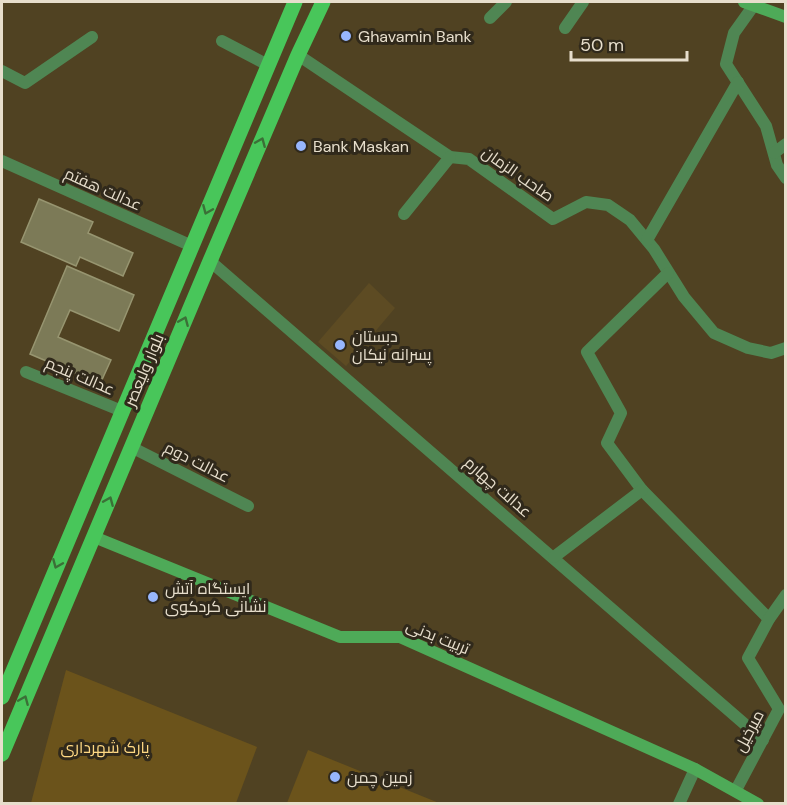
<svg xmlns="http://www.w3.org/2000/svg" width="787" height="805" font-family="'DM Sans',Cairo,sans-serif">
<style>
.built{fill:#5d4b23}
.green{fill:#6b531b}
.building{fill:#7c7a57;stroke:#979570;stroke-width:1.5}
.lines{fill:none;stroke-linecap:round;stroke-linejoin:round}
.street{stroke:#4f8653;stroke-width:12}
.secondary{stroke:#4eaa58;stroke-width:12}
.primary{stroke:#48c65a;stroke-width:15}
.oneway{stroke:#3b7037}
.poi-dot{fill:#97b6fd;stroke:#30291b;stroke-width:2}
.labels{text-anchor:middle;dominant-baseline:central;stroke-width:6;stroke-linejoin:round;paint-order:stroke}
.poi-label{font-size:16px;fill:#e7decc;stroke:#30291b;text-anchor:start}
.street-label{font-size:16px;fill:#e7decc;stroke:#30291b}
.park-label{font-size:16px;fill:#fed883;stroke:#30291b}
</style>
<rect width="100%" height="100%" fill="#504222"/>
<path class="built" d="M 369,283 L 395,308 L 346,366 L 318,342 Z"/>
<g class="green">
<path d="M 66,670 L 257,747 L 236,803 L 31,803 Z"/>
<path d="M 308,750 L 439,803 L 287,803 Z"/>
</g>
<g class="building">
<path d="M 39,199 L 93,222 L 88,233 L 133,253 L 123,276 L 80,257 L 76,266 L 21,242 Z"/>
<path d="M 67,266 L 134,295 L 119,331 L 70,310 L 58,337 L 111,360 L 100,384 L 30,354 Z"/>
</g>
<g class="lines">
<g class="street">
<path d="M 754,2 L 754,5 L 734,33 L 726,64 L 766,126 L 777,165 L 786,178"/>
<path d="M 490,18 L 506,2"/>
<path d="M 565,28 L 583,2"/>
<path d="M 222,41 L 268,65"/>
<path d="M 298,55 L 450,157 L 469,159 L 553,219 L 586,202 L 608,205 L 630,220 L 654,249 L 684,297 L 714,333 L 748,348 L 771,353 L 786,348"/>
<path d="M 2,71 L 25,83 L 92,37"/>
<path d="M 774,153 L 786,144"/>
<path d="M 2,161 L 192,246"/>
<path d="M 404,214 L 450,157"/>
<path d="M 647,240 L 738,82"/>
<path d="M 210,261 L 763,740"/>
<path d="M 668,273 L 587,352 L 621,413 L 607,443 L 642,490 L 769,619"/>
<path d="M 26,372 L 122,411"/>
<path d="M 131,447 L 248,506"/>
<path d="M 554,557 L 642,490"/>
<path d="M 736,790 L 779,709 L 748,658 L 769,619 L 786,595"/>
<path d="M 679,804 L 695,769"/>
</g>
<g class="secondary">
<path d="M 744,2 L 786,17"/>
<path d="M 94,537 L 340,637 L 400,637 L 695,769 L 758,804"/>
</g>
<g class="primary">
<path d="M 2,697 L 295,2"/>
<path d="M 2,754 L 210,261 L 298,55 L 323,2"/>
</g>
</g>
<defs><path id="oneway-chevron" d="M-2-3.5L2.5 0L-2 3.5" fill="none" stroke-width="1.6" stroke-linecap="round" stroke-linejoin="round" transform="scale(1.5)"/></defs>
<g class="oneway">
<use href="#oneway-chevron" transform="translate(261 142) rotate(-67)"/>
<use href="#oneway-chevron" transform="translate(207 210) rotate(113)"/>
<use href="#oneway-chevron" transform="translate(184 321) rotate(-67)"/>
<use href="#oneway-chevron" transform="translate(109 501) rotate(-67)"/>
<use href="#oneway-chevron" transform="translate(57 564) rotate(113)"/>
<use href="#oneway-chevron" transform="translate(24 700) rotate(-67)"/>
</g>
<g class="poi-dot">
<circle cx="346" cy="36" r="6"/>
<circle cx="301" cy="146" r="6"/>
<circle cx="340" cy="345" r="6"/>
<circle cx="153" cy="597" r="6"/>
<circle cx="335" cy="777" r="6"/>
</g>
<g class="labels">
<g class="poi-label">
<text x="358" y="36">Ghavamin Bank</text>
<text x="313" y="146">Bank Maskan</text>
<text x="352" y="336">دبستان<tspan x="352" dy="18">پسرانه نیکان</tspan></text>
<text x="165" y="588">ایستگاه آتش<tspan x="165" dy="18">نشانی کردکوی</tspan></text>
<text x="347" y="777">زمین چمن</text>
</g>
<g class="street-label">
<text transform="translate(518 174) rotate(35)">صاحب الزمان</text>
<text transform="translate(103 189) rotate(24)">عدالت هفتم</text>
<text transform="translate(144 370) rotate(-67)">بلوار ولیعصر</text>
<text transform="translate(80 376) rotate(23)">عدالت پنجم</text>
<text transform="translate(197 462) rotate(27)">عدالت دوم</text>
<text transform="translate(498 487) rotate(41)">عدالت چهارم</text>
<text transform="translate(438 637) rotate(22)">تربیت بدنی</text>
<text transform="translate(749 731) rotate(-62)">میرخیل</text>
</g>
<g class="park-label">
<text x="105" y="747">پارک شهرداری</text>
</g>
</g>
<rect width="787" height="805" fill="none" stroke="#e7decc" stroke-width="6"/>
<path d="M571 51v9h116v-9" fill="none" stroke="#e7decc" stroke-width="3"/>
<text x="580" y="51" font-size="18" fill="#e7decc" stroke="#30291b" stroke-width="4.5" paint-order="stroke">50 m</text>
</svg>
